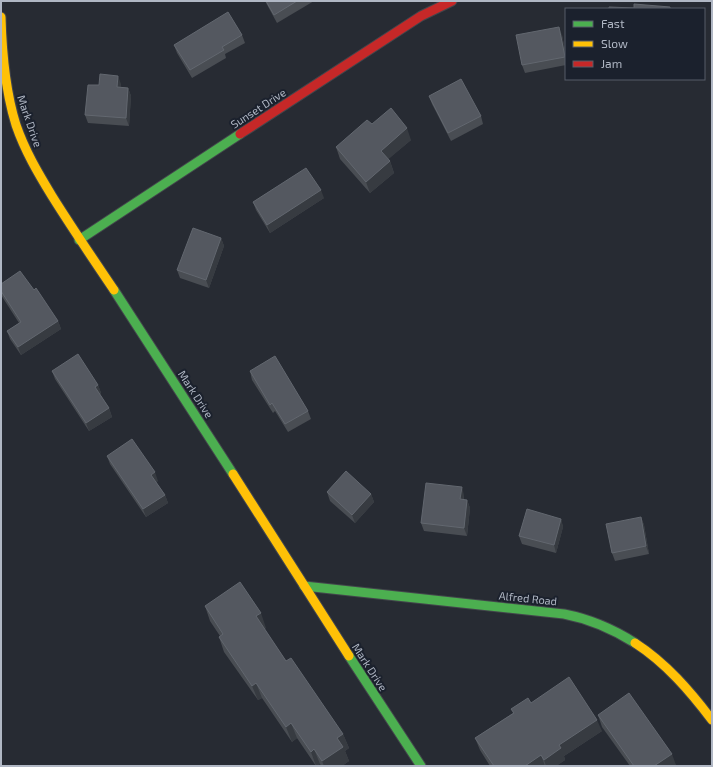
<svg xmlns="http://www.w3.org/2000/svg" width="713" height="767" font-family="'Exo 2',sans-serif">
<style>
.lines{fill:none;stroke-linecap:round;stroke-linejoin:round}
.fast-casing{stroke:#43464c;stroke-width:11}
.slow-casing{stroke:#43464c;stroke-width:11}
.jam-casing{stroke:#43464c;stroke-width:11}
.fast{stroke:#4caf50;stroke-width:9}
.slow{stroke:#ffc107;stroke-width:9}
.jam{stroke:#c62828;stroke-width:9}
.wall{fill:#494d53}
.shaded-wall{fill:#373b41}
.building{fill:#545860;stroke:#62676f}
.labels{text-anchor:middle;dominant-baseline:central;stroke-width:4;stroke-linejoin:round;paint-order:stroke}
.street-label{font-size:11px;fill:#b0b7c4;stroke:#1b212d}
</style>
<rect width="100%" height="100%" fill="#272b33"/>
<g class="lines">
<g class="fast-casing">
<g id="fast">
<path d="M 79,240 L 240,134"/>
<path d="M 114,290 L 233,474"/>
<path d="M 304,586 L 564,614 C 590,619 613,629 635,643"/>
<path d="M 349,656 L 421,766"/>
</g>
</g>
<g class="slow-casing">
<g id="slow">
<path d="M 1,17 C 2,54 5,90 16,125 C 25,151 38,173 52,196 C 72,228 93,259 114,290"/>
<path d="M 233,474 L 349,656"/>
<path d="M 635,643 C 666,663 690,691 712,720"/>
</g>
</g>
<g class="jam-casing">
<path id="jam" d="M 240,134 L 421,16 L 452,1"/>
</g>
<use href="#fast" class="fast"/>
<use href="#slow" class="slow"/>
<use href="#jam" class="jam"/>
</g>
<g class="wall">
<path d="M 265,1 L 314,1 L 277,23 Z"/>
<path d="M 242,35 L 245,43 L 225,54 L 226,58 L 192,78 L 177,53 L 174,45 Z"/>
<path d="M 562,35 L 566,55 L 566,65 L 525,73 L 522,65 Z"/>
<path d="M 121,84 L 120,87 L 128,88 L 131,96 L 129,126 L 88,123 L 85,115 L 99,85 Z"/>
<path d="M 429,96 L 481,116 L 483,124 L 451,141 L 432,104 Z"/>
<path d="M 372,124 L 411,140 L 388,159 L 390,161 L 394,173 L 370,193 L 340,159 L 336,147 Z"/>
<path d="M 324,198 L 270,233 L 256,210 L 253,202 Z"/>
<path d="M 221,238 L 224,246 L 209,288 L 180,278 L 177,270 Z"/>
<path d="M 1,284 L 34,290 L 58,321 L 61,329 L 21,355 L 10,339 L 7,331 L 19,323 L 1,295 Z"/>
<path d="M 52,371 L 98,385 L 101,393 L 100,394 L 109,408 L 112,417 L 89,431 L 55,379 Z"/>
<path d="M 250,371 L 308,411 L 311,419 L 288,432 L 275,411 L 273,413 L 252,380 Z"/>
<path d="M 107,456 L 158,481 L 156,482 L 165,495 L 168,503 L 146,517 L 110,464 Z"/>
<path d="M 327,492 L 371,494 L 374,502 L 355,523 L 330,501 Z"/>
<path d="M 464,495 L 464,500 L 467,500 L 470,508 L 467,536 L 424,531 L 421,523 Z"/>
<path d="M 641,517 L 644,525 L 649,554 L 615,561 L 612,553 Z"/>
<path d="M 561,519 L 563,527 L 556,553 L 522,544 L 519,536 Z"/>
<path d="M 205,606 L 266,628 L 264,629 L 286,661 L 343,734 L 349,748 L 345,751 L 349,761 L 342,766 L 321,766 L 320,764 L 316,766 L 297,738 L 292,742 L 262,698 L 258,700 L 224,652 L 219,637 L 220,636 L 210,621 Z"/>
<path d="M 531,703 L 602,731 L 564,756 L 565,760 L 556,766 L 490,766 L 480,750 L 475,738 L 513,713 L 511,709 Z"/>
<path d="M 598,715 L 676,765 L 675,766 L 630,766 L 602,727 Z"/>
</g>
<g class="shaded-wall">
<path d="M 559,27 L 562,35 L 566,55 L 566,59 Z"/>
<path d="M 118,76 L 121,84 L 120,95 L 117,87 Z"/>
<path d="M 128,88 L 131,96 L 129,126 L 126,118 Z"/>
<path d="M 407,128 L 411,140 L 385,162 L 381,151 Z"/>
<path d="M 390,161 L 394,173 L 370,193 L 366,182 Z"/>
<path d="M 321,190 L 324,198 L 270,233 L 267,225 Z"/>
<path d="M 221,238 L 224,246 L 209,288 L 206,280 Z"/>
<path d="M 58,321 L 61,329 L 21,355 L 18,347 Z"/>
<path d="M 98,385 L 101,393 L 98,395 L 95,387 Z"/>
<path d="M 109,408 L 112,417 L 89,431 L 86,423 Z"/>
<path d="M 155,472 L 158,481 L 154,483 L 151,475 Z"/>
<path d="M 462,487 L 464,495 L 463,507 L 460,499 Z"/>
<path d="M 371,494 L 374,502 L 355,523 L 352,515 Z"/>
<path d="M 165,495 L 168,503 L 146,517 L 143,509 Z"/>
<path d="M 467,500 L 470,508 L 467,536 L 464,528 Z"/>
<path d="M 641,517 L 644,525 L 649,554 L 646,546 Z"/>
<path d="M 561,519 L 563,527 L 556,553 L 554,545 Z"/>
<path d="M 261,613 L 266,628 L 261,631 L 256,616 Z"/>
<path d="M 256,683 L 262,698 L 258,700 L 252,686 Z"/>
<path d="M 597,720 L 602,731 L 564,756 L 565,760 L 556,766 L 546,766 L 544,760 L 559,745 Z"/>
<path d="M 291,723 L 297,738 L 292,742 L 286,727 Z"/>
<path d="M 343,734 L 349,748 L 345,751 L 349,761 L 342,766 L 324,766 L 322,761 L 337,738 Z"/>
<path d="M 314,749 L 320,764 L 317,766 L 316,766 L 311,752 Z"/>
<path d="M 672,754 L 676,765 L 675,766 L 654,766 Z"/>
<path d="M 541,755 L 545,766 L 525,766 Z"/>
</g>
<g class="building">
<path d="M 266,1 L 297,1 L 274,15 Z"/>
<path d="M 634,4 L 670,7 L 670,9 L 609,9 L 609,7 L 634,8 Z"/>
<path d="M 228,12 L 242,35 L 222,47 L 224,50 L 190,70 L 174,45 Z"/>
<path d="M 559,27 L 565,57 L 522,65 L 516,35 Z"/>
<path d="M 100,74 L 118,76 L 117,87 L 128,88 L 126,118 L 85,115 L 88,85 L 99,85 Z"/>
<path d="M 461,79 L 481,116 L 448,133 L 429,96 Z"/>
<path d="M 391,108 L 407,128 L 381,151 L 390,161 L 366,182 L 336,147 L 367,120 L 372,124 Z"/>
<path d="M 306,168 L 321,190 L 267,225 L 253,202 Z"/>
<path d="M 193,228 L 221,238 L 206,280 L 177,270 Z"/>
<path d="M 20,271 L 34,290 L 36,288 L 58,321 L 18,347 L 7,331 L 21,322 L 1,291 L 1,284 Z"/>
<path d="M 78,354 L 98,385 L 95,387 L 109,408 L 86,423 L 52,371 Z"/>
<path d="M 275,356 L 308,411 L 285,424 L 272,403 L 270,405 L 250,371 Z"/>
<path d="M 132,439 L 155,472 L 151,475 L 165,495 L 143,509 L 107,456 Z"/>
<path d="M 346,471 L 371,494 L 352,515 L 327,492 Z"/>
<path d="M 426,483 L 462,487 L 460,499 L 467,500 L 464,528 L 421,523 Z"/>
<path d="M 527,509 L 561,519 L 554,545 L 519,536 Z"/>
<path d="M 641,517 L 646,546 L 612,553 L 606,524 Z"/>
<path d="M 240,582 L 261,613 L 256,616 L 286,661 L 291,658 L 343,734 L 337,738 L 343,747 L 322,761 L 314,749 L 311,752 L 291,723 L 286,727 L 256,683 L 252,686 L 219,637 L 223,634 L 205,606 Z"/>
<path d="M 569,677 L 597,720 L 559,745 L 561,748 L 544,760 L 541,755 L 525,766 L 494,766 L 475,738 L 514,713 L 511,709 L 528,698 L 531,703 Z"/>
<path d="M 629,693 L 672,754 L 654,766 L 634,766 L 598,715 Z"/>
</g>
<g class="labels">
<g class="street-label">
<text transform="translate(258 108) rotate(-33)">Sunset Drive</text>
<text transform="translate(30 121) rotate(71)">Mark Drive</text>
<text transform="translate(196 394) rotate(57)">Mark Drive</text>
<text transform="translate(528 598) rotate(6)">Alfred Road</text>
<text transform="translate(370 667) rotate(57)">Mark Drive</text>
</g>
</g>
<rect width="713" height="767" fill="none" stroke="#b0b7c4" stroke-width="4"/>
<rect x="565" y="8" width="140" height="72" fill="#1b212d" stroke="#575d69"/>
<rect x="573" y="21" width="20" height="6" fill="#4caf50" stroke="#575d69"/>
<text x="601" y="28" font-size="12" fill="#b0b7c4">Fast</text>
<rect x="573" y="41" width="20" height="6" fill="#ffc107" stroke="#575d69"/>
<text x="601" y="48" font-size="12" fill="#b0b7c4">Slow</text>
<rect x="573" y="61" width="20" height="6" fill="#c62828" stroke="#575d69"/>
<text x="601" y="68" font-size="12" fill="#b0b7c4">Jam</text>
</svg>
